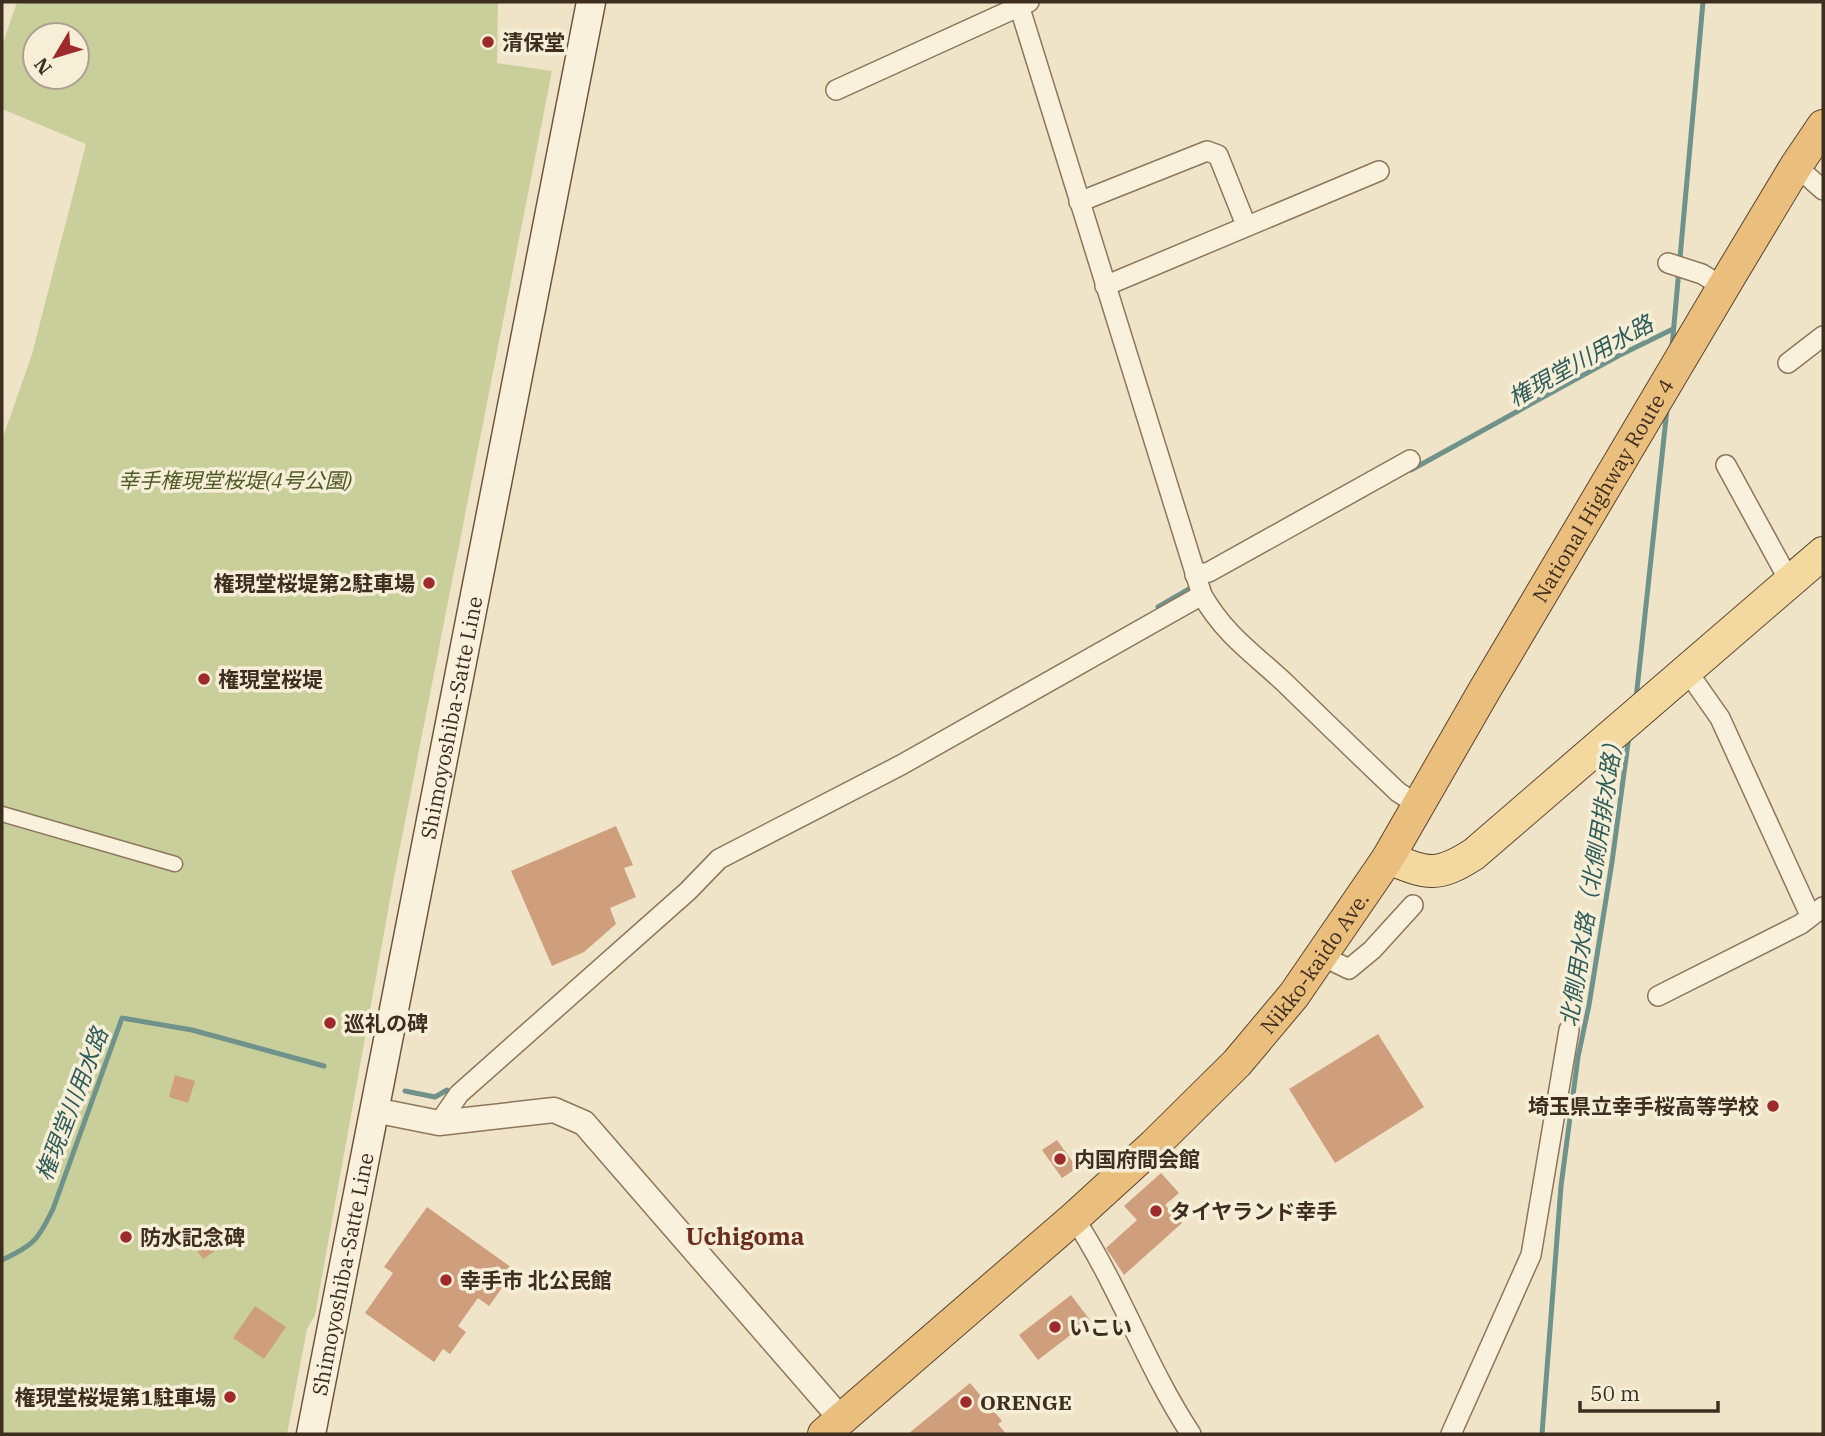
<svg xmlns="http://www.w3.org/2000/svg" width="1825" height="1436" font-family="'IBM Plex Serif','Noto Sans JP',serif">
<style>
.park{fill:#c9cf9b;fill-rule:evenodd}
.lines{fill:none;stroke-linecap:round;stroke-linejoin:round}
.stream{stroke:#6f938a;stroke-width:5}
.building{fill:#cf9f7d}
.pedestrian-casing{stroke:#8d765c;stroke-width:17}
.minor-casing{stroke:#8d765c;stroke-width:22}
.tertiary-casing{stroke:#8d765c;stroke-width:27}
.secondary-casing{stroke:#6f573f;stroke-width:31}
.primary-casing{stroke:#5b4430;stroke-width:34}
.trunk-casing{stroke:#5b4430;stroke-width:34}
.pedestrian{stroke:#faf1dc;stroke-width:14}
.minor{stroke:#faf1dc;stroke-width:19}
.tertiary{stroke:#faf1dc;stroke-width:24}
.secondary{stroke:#faf1dc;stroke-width:28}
.primary{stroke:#f3d9a0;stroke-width:32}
.trunk{stroke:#eabe7c;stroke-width:32}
.poi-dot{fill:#9e2a2b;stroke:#f7eed8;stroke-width:2.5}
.labels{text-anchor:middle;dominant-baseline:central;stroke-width:7;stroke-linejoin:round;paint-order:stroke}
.poi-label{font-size:21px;font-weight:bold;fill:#3d2e20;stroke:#f7eed8;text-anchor:start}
.park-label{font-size:21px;font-style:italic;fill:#4d5a26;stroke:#f7eed8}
.street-label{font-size:21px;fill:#3d2e20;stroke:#f7eed8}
.water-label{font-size:23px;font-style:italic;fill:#2f5d5a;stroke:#f7eed8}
.quarter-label{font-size:24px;font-weight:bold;fill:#6b2e1e;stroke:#f7eed8}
</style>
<rect width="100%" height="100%" fill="#f0e4c8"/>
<path class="park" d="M 17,2 L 498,2 L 497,63 L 552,71 L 393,883 L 315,1315 L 307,1329 L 287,1434 L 2,1434 L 2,440 L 32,354 L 86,144 L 2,109 L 2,46 ZM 35,35 L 77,35 L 77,77 L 35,77 Z"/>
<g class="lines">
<g class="stream">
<path d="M 1672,347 L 1703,2"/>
<path d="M 1411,470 L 1618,356 L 1673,329"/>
<path d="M 1158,607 L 1189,589"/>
<path d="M 1636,699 L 1667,409"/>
<path d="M 405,1091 L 435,1097 L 447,1090"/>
<path d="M 2,1260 C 34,1245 38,1240 53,1209 L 122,1018 L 192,1030 L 324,1066"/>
<path d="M 1542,1434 L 1561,1186 L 1578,1057 L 1589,1005 L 1612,862 L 1629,736"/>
</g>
</g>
<g class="building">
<path d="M 616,826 L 633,865 L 624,868 L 636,897 L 610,908 L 616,924 L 584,952 L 552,966 L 511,871 Z"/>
<path d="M 1378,1034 L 1424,1107 L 1335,1163 L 1289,1089 Z"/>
<path d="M 175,1075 L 195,1081 L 188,1103 L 169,1097 Z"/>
<path d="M 1057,1140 L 1077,1168 L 1062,1178 L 1042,1150 Z"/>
<path d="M 1161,1173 L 1179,1193 L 1165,1205 L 1182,1223 L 1124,1275 L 1106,1248 L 1137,1220 L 1124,1206 Z"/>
<path d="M 427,1207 L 515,1270 L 489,1306 L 478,1298 L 458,1326 L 466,1332 L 450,1354 L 443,1349 L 434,1362 L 365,1313 L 393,1273 L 384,1267 Z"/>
<path d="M 211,1231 L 222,1246 L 203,1259 L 193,1245 Z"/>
<path d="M 1071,1295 L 1090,1320 L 1038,1360 L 1019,1335 Z"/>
<path d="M 255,1306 L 286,1327 L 264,1359 L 233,1338 Z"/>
<path d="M 970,1383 L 1002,1421 L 998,1424 L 1006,1434 L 908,1434 Z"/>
</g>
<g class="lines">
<g class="pedestrian-casing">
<path id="pedestrian" d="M 2,814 L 175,864"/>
</g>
<g class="minor-casing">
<g id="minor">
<path d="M 1018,2 L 1202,595 C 1225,635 1253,653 1286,684 C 1323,720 1360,756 1398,792 L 1418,805"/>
<path d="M 836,90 L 1029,2"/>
<path d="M 1796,166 L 1823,190"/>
<path d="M 1079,202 L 1207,151 L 1218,155 L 1246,225"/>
<path d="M 1668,263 L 1702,274 L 1723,287"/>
<path d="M 1105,286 L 1379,171"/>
<path d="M 1788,363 L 1823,336"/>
<path d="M 1726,465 L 1790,582"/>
<path d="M 1195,575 L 1209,572 L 1410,460"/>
<path d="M 1687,671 L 1720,718 L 1810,915"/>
<path d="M 1322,956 L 1349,969 L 1372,950 L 1413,905"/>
<path d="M 1658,996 L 1801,924 L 1823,907"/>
<path d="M 439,1123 L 459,1094 L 688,891 L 719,859 L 901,765 L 1202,595"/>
<path d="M 1074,1218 C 1119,1286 1146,1366 1191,1434"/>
<path d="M 1451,1434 L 1531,1255 L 1569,1030"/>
</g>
</g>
<g class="tertiary-casing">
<path id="tertiary" d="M 374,1110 L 439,1123 L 554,1110 L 584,1123 L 842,1420"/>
</g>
<g class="secondary-casing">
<g id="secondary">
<path id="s1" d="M 311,1434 L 591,2"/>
</g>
</g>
<g class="primary-casing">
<path id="primary" d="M 1388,858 C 1428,874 1437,878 1474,854 L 1823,553"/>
</g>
<g class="trunk-casing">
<g id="trunk">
<path id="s2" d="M 824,1434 L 1074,1218 L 1154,1145 L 1237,1063 L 1294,995 L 1388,858 L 1484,691 L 1731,274 L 1796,166 L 1823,126"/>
</g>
</g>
<use href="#pedestrian" class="pedestrian"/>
<use href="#minor" class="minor"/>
<use href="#tertiary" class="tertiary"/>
<use href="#secondary" class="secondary"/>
<use href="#primary" class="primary"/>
<use href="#trunk" class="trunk"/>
</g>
<g class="poi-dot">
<circle cx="488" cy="42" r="7"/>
<circle cx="429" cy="583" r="7"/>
<circle cx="204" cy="679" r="7"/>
<circle cx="330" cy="1023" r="7"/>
<circle cx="1773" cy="1106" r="7"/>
<circle cx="1060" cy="1159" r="7"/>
<circle cx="1156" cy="1211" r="7"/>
<circle cx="126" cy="1237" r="7"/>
<circle cx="446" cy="1280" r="7"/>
<circle cx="1055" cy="1327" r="7"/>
<circle cx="230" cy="1397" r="7"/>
<circle cx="966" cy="1402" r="7"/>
</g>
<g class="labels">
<g class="poi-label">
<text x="502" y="42">清保堂</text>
<text x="415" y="583" text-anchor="end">権現堂桜堤第2駐車場</text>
<text x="218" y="679">権現堂桜堤</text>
<text x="344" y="1023">巡礼の碑</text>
<text x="1759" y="1106" text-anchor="end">埼玉県立幸手桜高等学校</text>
<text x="1074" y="1159">内国府間会館</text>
<text x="1170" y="1211">タイヤランド幸手</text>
<text x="140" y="1237">防水記念碑</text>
<text x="460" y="1280">幸手市 北公民館</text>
<text x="1069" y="1327">いこい</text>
<text x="216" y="1397" text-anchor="end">権現堂桜堤第1駐車場</text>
<text x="980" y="1402">ORENGE</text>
</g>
<g class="park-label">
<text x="235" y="480">幸手権現堂桜堤(4号公園)</text>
</g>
<g class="street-label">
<text stroke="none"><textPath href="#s2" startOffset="1236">National Highway Route 4</textPath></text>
<text stroke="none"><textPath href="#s1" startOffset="730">Shimoyoshiba-Satte Line</textPath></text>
<text stroke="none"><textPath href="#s2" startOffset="682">Nikko-kaido Ave.</textPath></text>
<text stroke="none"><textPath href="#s1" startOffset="163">Shimoyoshiba-Satte Line</textPath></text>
</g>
<g class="water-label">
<text transform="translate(1580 360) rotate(-29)">権現堂川用水路</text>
<text transform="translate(1591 879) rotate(-81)">北側用水路（北側用排水路）</text>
<text transform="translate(71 1104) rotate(-69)">権現堂川用水路</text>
</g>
<g class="quarter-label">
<text x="745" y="1236">Uchigoma</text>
</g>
</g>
<rect width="1825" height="1436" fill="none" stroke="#3d2e20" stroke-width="7"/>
<g transform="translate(56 56) rotate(232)"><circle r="33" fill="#f7eed8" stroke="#ada18e" stroke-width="2"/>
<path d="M0-5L12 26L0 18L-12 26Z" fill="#9e2a2b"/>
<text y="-10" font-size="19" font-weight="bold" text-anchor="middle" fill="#3d2e20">N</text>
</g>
<path d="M1580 1401v10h138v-10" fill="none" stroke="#3d2e20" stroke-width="3.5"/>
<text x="1590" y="1401" font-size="21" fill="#3d2e20" stroke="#f7eed8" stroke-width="5" paint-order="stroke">50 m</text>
</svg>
